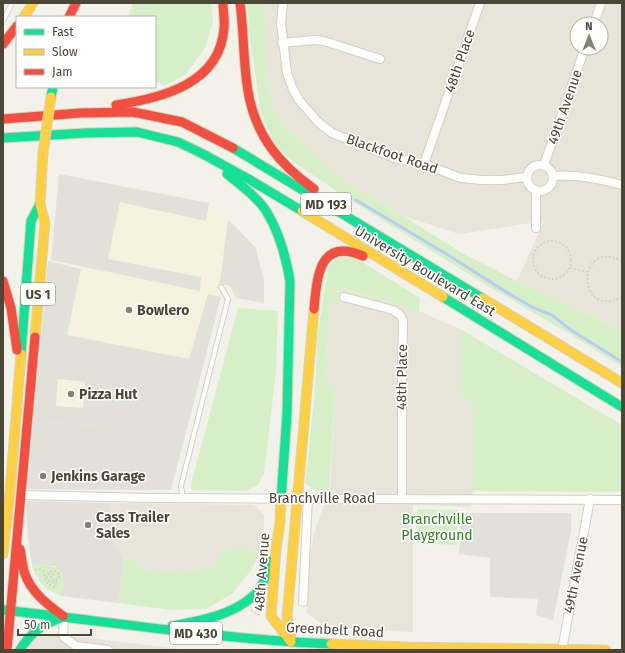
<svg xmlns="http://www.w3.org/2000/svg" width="625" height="653" font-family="'Fira Sans',sans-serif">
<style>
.residential{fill:#e7e5d8;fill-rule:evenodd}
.commercial{fill:#f5f2dd}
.industrial{fill:#e2e1d9}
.green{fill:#d7efc9}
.parking{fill:#e1e1da;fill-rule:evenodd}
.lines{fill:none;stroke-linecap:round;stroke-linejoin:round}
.stream{stroke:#b9cdf3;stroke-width:3}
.lane-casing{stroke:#d0d0c9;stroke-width:6}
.street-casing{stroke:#d0d0c9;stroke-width:10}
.fast-casing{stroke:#d6d4b7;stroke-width:11}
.slow-casing{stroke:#d6d4b7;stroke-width:11}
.jam-casing{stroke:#d6d4b7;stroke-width:11}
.path{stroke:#d2d2cb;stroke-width:2;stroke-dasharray:2 2;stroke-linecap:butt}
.lane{stroke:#fdfdfc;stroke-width:4}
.street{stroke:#fdfdfc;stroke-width:8}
.fast{stroke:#16e098;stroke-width:9}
.slow{stroke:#ffcf43;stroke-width:9}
.jam{stroke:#f24e42;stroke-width:9}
.slow-bridge-casing{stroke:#d6d4b7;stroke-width:11;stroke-linecap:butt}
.slow-bridge{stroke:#ffcf43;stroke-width:9}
.poi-dot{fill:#858375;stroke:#fff;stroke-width:1.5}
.labels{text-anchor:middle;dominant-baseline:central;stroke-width:3;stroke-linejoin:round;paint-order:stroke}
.shield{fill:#fff;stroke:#807e72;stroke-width:1}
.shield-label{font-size:13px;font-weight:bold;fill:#4a4736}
.street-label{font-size:14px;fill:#4a4736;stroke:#fff}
.poi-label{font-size:14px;font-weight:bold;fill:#4a4736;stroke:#fff;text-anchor:start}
.park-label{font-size:14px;fill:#2f8124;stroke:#fff}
</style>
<rect width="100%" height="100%" fill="#f2f2eb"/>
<g class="residential">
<path d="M 264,3 L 622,3 L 622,330 L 517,281 L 544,221 L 459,234 L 403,216 L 342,180 L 294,134 L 276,115 L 266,78 L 266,25 ZM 577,24 L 601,24 L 601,48 L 577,48 Z"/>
<path d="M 340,288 L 419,311 L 462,330 L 462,395 L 469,402 L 473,414 L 473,491 L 471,507 L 413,505 L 413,632 L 348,629 L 321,623 L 307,613 L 308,570 L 314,533 L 330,489 L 335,389 L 326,381 L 330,300 Z"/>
<path d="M 111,503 L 254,505 L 264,515 L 264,539 L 260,552 L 243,548 L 225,550 L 217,562 L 205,568 L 181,572 L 156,571 L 144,569 L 136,560 L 124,559 L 117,546 L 110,538 Z"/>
<path d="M 52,635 L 88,638 L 187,650 L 25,650 L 36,636 Z"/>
</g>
<path class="commercial" d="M 59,174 L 209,203 L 209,208 L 221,211 L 256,248 L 264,281 L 264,303 L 236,298 L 221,297 L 171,490 L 144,490 L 159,436 L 33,423 L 48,261 L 51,260 Z"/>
<g class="industrial">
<path d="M 33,423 L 108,425 L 159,436 L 144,490 L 27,489 Z"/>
<path d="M 26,501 L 111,503 L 110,538 L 117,546 L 124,559 L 119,603 L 62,596 L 63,581 L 56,566 L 32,565 L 28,539 Z"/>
</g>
<g class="green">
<path d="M 133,3 L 211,3 L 213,21 L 205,48 L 185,75 L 164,86 L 155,81 L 155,17 L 128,17 Z"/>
<path d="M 247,3 L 264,3 L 266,25 L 266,78 L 276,115 L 294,134 L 342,180 L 403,216 L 464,254 L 517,281 L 622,330 L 622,367 L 568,333 L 491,288 L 342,195 L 291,160 L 274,143 L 261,112 L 250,39 Z"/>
<path d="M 341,257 L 354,257 L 420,298 L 419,311 L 341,288 L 337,301 L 330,301 L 326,381 L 335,389 L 329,491 L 317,492 L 305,483 L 314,402 L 318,332 L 328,267 L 331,263 Z"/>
<path d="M 238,308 L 278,311 L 276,372 L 264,473 L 258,485 L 246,491 L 191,490 L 191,484 Z"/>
<path d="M 462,330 L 622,425 L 622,492 L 473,491 L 473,414 L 469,402 L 462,396 Z"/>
<path d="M 417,509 L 458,510 L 457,545 L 416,543 Z"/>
<path d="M 243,548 L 260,552 L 252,569 L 232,594 L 206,609 L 170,610 L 119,603 L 124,559 L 136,560 L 144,569 C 164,573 197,574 215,563 C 219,560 222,554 224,550 Z"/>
<path d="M 32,565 C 62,567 65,564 62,596 C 45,590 37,582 32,565 Z"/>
</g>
<g class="parking">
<path d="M 59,174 L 209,203 L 206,221 L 120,202 L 108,259 L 201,277 L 200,291 L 51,260 Z"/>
<path d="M 228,219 L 256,248 L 264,281 L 264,303 L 236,298 L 230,286 L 220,283 Z"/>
<path d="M 48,261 L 81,269 L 67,335 L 189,359 L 208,294 L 221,297 L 171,490 L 144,490 L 158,436 L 108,425 L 33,423 ZM 58,379 L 85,382 L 83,408 L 56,406 Z"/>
<path d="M 461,513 L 571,513 L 571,531 L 553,620 L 536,615 L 538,599 L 490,597 L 490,558 L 459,554 Z"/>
</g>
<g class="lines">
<path class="stream" d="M 356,200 L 448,255 L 511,295 L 534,308 L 552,315 L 571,330 L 622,362"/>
<g class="lane-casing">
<g id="lane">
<path d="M 3,21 L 12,3"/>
<path d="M 183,498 L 181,486 L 228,299 L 221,287"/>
</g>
</g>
<g class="street-casing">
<g id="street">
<path d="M 283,3 L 281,23 L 287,73 L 292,87 L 299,100 L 318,122 L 332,133 L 395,158 L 424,164 L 461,178 L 483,180 L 502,180 L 527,177"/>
<path d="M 594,24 L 601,3"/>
<path d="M 282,43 L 314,40 L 324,41 L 380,59"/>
<path d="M 424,164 L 480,3"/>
<circle cx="540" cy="178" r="13"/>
<path d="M 544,165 L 585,48"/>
<path d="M 554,176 C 577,174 600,179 622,185"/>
<path d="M 536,228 L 536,191"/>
<path d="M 344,297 L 393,310 L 401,316 L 403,321 L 402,385 L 402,498"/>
<path d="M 21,495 L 152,498 L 622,500"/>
<path d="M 303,602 L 308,498"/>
<path d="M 64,617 L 63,633 L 64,637 L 76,646 L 108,650"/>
<path d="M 562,650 L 590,499"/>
</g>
</g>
<g class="fast-casing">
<g id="fast">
<path d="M 51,97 L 53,87"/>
<path d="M 3,138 L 85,133 L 137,132 L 178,142 L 203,154 L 252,181 L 302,211"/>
<path d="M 233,148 L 482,298"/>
<path d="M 227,174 C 241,185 261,200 269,216 C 279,233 287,261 290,281 L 287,414 L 281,500"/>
<path d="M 443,297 L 622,407"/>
<path d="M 21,354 L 31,221 L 40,204"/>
<path d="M 3,610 C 112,622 221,639 331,644"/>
<path d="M 172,626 C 201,621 239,614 259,590 C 264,584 268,569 271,561"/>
<path d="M 20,650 C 30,633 43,624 61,618"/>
</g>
</g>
<g class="slow-casing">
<g id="slow">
<path d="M 24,17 L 33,3"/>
<path d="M 302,211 L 443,297"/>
<path d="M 482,298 L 622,383"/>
<path d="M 35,337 L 45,223 L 40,204 L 43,153"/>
<path d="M 281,500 L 280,523 L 276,549 L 271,616 L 291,642"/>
<path d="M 3,554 L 10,491 L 21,354"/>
<path d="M 291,638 L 287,617 L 314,309"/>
<path d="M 331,644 L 408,647 L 606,650"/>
</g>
</g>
<g class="jam-casing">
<g id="jam">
<path d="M 240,3 C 244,32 243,62 248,91 C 255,135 279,164 314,189"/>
<path d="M 69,17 L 76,3"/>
<path d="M 3,44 L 17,26"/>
<path d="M 116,105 C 162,98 220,84 224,28 C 225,20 223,11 223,3"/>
<path d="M 3,119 L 80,113 L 133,112 L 182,122 L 233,148"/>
<path d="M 3,281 L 11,308 L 17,350"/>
<path d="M 314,309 C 317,277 319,237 363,256"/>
<path d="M 20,549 C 22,557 22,566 25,574 C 31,592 48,605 63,616"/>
<path d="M 7,650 L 35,337"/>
</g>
</g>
<g class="path">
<circle cx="552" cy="260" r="19"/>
<path d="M 622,261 C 576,237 576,321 622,297"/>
<path d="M 570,268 L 587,272"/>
<path d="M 35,570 L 39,569 L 43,571 C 46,579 45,585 55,587 L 56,584 L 49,581 L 47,578 L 49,572 L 55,571 L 59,574 L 59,577 L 56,581 L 51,579 L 51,577 L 54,574"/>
<path d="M 251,610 L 257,614 L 261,615"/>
</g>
<use href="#lane" class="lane"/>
<use href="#street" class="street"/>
<use href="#fast" class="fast"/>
<use href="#slow" class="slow"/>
<use href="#jam" class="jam"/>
<g class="slow-bridge-casing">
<path id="slow-bridge" d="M 43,153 L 51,97"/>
</g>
<use href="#slow-bridge" class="slow-bridge"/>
</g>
<g class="poi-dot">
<circle cx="129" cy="310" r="4"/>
<circle cx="71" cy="394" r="4"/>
<circle cx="43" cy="476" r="4"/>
<circle cx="88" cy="525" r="4"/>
</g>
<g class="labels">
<g class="shield">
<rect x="301" y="193" width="50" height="22" rx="3"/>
<rect x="21" y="283" width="34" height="22" rx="3"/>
<rect x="170" y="622" width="52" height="22" rx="3"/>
</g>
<g class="shield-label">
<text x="326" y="204">MD 193</text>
<text x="38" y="294">US 1</text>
<text x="196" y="633">MD 430</text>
</g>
<g class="street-label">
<text transform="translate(460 61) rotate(-71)">48th Place</text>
<text transform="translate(565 107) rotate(-71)">49th Avenue</text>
<text transform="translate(392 154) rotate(19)">Blackfoot Road</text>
<text transform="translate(425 271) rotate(31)">University Boulevard East</text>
<text transform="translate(402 377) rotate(-89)">48th Place</text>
<text x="322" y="498">Branchville Road</text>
<text transform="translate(262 572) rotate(-86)">48th Avenue</text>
<text transform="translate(576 575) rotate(-79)">49th Avenue</text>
<text transform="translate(335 630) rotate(3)">Greenbelt Road</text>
</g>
<g class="poi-label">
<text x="137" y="310">Bowlero</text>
<text x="79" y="394">Pizza Hut</text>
<text x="51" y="476">Jenkins Garage</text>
<text x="96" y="517">Cass Trailer<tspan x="96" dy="16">Sales</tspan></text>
</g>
<g class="park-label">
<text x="437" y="519">Branchville<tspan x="437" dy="16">Playground</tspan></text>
</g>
</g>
<rect width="625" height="653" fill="none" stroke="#4a4736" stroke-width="8"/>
<rect x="16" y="16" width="140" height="72" fill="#ffffff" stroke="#b7b5af"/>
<rect x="24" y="29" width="20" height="6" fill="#16e098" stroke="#b7b5af"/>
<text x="52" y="36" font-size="12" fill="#4a4736">Fast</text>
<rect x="24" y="49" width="20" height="6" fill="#ffcf43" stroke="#b7b5af"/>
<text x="52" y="56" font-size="12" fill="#4a4736">Slow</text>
<rect x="24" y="69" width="20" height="6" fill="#f24e42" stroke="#b7b5af"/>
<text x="52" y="76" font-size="12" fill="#4a4736">Jam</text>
<g transform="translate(589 36) rotate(359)"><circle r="19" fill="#ffffff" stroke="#b7b5af"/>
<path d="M0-3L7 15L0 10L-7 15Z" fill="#858375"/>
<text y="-6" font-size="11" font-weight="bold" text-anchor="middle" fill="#4a4736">N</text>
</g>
<path d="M18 629v6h73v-6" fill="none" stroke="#4a4736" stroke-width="2"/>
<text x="24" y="629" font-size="12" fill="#4a4736" stroke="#ffffff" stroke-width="3" paint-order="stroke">50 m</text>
</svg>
